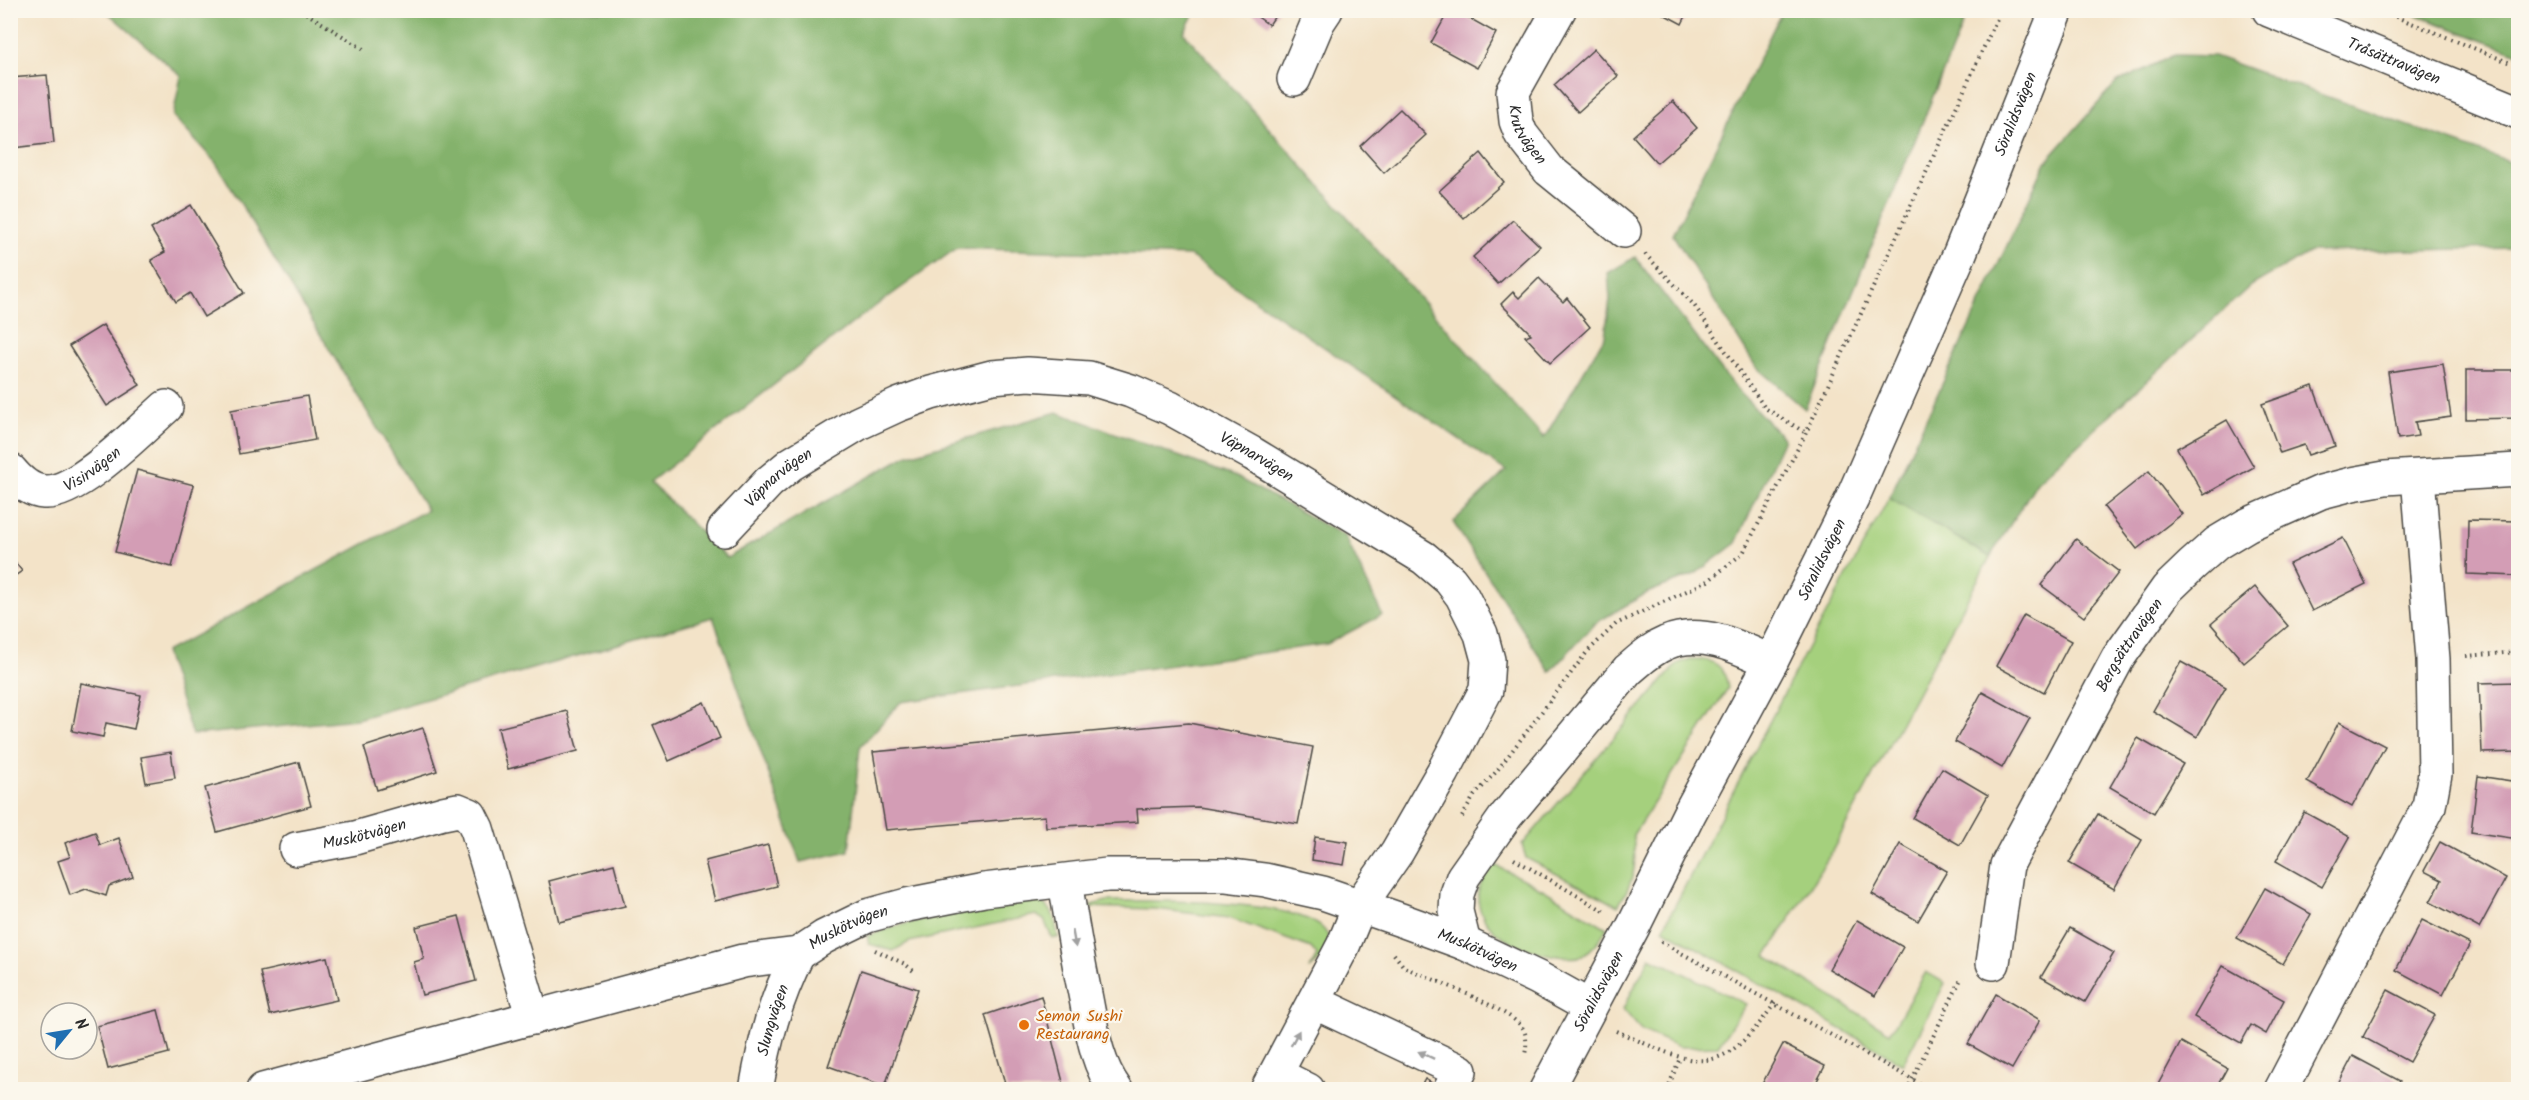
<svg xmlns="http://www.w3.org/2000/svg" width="2529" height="1100" font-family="Kalam,sans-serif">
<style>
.green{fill:#a5d07d;stroke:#687e54;stroke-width:1.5}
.forest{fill:#84b26c;stroke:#586e4c;stroke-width:1.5}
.building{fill:#d39db5}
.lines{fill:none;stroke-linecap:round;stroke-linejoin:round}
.minor-casing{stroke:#494743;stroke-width:36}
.path{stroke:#494743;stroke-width:4;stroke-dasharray:1.5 4.5;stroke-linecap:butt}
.minor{stroke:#fff;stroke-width:33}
.oneway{fill:#a0a0a0}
.food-dot{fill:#e8710a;stroke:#fbf7ec;stroke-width:2}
.labels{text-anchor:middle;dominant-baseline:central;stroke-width:4.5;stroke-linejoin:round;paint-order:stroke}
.street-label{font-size:16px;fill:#2b2b2b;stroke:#fbf7ec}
.food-label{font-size:16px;fill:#c56008;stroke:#fbf7ec;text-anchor:start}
</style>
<rect width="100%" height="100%" fill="#fbf7ec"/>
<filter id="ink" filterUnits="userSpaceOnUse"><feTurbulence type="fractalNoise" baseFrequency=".0167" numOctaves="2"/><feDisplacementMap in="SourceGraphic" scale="12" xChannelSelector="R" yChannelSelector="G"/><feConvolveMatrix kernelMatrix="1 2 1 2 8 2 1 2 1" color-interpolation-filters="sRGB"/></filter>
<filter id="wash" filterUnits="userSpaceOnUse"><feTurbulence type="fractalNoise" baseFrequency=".008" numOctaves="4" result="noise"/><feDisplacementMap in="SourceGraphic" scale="24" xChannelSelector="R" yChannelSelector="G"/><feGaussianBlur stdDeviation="1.35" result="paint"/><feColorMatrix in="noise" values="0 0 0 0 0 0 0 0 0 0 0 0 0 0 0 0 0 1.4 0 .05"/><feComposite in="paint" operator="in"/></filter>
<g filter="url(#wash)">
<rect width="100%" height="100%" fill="#f3e3c8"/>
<g class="green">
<path d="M 1889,498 L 1990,557 L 1830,855 L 1766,956 L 1890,1033 L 1926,972 L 1945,983 L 1903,1064 L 1663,929 L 1809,645 Z"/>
<path d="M 1690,659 C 1713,659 1725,664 1728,688 L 1633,835 C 1637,866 1635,880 1618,906 L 1526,858 L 1522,845 L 1677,664 Z"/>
<path d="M 1493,864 L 1544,890 L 1607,928 C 1600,939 1595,948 1583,955 C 1575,960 1561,956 1552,955 C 1521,950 1479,933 1478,897 C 1478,885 1487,874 1493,864 Z"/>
<path d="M 1030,899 C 1055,905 1054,915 1058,938 L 1052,938 L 1044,920 L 1036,915 L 909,942 L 893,951 L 869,944 L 867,936 C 920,917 975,908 1030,899 Z"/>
<path d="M 1107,901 C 1138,901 1402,893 1309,970 L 1317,955 L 1311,948 L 1229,918 L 1156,909 L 1084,907 Z"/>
<path d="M 1650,957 L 1746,1004 L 1718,1046 L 1679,1047 L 1641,1030 L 1623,1009 Z"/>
</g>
<g class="forest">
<path d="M 106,11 L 1195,11 L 1184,33 L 1544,438 L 1605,336 L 1610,299 L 1608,273 L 1635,257 L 1732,384 L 1784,439 L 1736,543 L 1695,574 L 1647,593 L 1594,624 L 1550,672 L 1453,522 L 1506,471 L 1190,256 L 957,248 L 863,315 L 650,482 L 727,558 L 906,456 L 1057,412 L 1236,477 L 1345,536 L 1382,615 L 1327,644 L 901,702 L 860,747 L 849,851 L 800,862 L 713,617 L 357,719 L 192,735 L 165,652 L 427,510 L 216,163 L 173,116 L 181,76 Z"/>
<path d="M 1782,11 L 1968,11 L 1805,409 L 1756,367 L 1673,235 Z"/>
<path d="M 2406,11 L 2518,11 L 2518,54 Z"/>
<path d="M 2174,55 L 2214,56 L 2518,165 L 2518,248 L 2310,252 L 2249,287 L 2037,482 L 1990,557 L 1889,498 L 2046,162 L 2116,83 Z"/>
</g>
<g id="blocks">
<g class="building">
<path d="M 1248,10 L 1279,10 L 1269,25 Z"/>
<path d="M 1449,10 L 1455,10 L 1496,33 L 1477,68 L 1431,43 Z"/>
<path d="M 1656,10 L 1689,10 L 1682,24 Z"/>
<path d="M 1594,49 L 1618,76 L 1578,112 L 1554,85 Z"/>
<path d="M 47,75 L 54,143 L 13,148 L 10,142 L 10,78 Z"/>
<path d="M 1673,101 L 1697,128 L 1657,163 L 1633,136 Z"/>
<path d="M 1400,109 L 1426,135 L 1384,173 L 1360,146 Z"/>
<path d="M 1481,153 L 1504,182 L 1464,218 L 1439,191 Z"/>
<path d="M 191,205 L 244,293 L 204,317 L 190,293 L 176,302 L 151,260 L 165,252 L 151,229 Z"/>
<path d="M 1513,220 L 1540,246 L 1498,284 L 1473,257 Z"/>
<path d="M 1539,278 L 1563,302 L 1567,298 L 1590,327 L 1550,363 L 1525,336 L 1531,334 L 1501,304 L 1513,292 L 1519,298 Z"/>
<path d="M 103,325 L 140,385 L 107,406 L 69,346 Z"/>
<path d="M 2443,364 L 2451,417 L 2415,422 L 2418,436 L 2398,439 L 2388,372 Z"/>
<path d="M 2466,370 L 2518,370 L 2518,418 L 2466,419 Z"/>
<path d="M 2313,386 L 2335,446 L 2308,455 L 2304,445 L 2280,453 L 2262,404 Z"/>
<path d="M 307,396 L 315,440 L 239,454 L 231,410 Z"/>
<path d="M 2227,420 L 2254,467 L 2204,495 L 2177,448 Z"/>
<path d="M 137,470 L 194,485 L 172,567 L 115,552 Z"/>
<path d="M 2149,471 L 2182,514 L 2137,549 L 2104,507 Z"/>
<path d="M 2468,520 L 2518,521 L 2518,576 L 2467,574 Z"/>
<path d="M 2343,538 L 2366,584 L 2312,611 L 2289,564 Z"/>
<path d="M 2076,539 L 2119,572 L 2084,617 L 2041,585 Z"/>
<path d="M 10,556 L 22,571 L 10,579 Z"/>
<path d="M 2255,587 L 2288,626 L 2244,663 L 2211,624 Z"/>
<path d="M 2024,615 L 2071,641 L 2044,692 L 1996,666 Z"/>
<path d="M 2181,662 L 2226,687 L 2197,737 L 2153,711 Z"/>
<path d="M 2518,682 L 2518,752 L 2482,753 L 2479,683 Z"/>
<path d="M 81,683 L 141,695 L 134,729 L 106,723 L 103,737 L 72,731 Z"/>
<path d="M 1982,692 L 2030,718 L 2002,768 L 1955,742 Z"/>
<path d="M 704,702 L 720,738 L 669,761 L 653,725 Z"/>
<path d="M 567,711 L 578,751 L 508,769 L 498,728 Z"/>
<path d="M 2339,722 L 2385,746 L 2352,807 L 2307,782 Z"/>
<path d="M 1189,723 L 1313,747 L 1298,824 L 1198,807 L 1137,809 L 1138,822 L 1046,827 L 1045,816 L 886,830 L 873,752 Z"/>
<path d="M 423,728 L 437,771 L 377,790 L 364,747 Z"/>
<path d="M 2138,738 L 2183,764 L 2154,813 L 2110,787 Z"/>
<path d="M 171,752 L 175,778 L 146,783 L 141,757 Z"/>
<path d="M 299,762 L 311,806 L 217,832 L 205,788 Z"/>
<path d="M 1942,768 L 1988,795 L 1960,845 L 1913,818 Z"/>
<path d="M 2478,776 L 2518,782 L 2518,839 L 2471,832 Z"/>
<path d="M 2304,812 L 2350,837 L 2322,887 L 2276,861 Z"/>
<path d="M 2098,814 L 2142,840 L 2114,889 L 2069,863 Z"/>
<path d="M 95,832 L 100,845 L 119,838 L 133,877 L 109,886 L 106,896 L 86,889 L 70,895 L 58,861 L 70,857 L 65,843 Z"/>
<path d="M 1315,837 L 1348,842 L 1344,865 L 1312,860 Z"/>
<path d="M 2440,842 L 2506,878 L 2479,928 L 2430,902 L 2442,880 L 2424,871 Z"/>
<path d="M 1900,844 L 1947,871 L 1918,921 L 1872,894 Z"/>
<path d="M 768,845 L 777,886 L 715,901 L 705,861 Z"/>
<path d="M 614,864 L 625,906 L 559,922 L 549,881 Z"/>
<path d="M 2265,888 L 2311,914 L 2283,964 L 2237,938 Z"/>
<path d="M 459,916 L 476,981 L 422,995 L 414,962 L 424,959 L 416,927 Z"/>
<path d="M 1857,920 L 1903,947 L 1875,996 L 1829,969 Z"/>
<path d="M 2422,920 L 2470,944 L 2443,995 L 2396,970 Z"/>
<path d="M 2070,928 L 2114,953 L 2085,1002 L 2041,977 Z"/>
<path d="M 327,957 L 337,1000 L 270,1015 L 260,972 Z"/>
<path d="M 2223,966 L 2284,1000 L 2266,1034 L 2251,1025 L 2241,1043 L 2194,1017 Z"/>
<path d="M 861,970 L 918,989 L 885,1086 L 828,1066 Z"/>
<path d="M 2388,990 L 2435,1015 L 2409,1062 L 2363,1037 Z"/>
<path d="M 1996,994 L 2040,1020 L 2012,1069 L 1968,1044 Z"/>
<path d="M 1041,996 L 1065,1090 L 1007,1090 L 985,1015 Z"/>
<path d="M 158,1010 L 169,1053 L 108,1069 L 97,1026 Z"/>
<path d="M 2181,1042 L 2227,1068 L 2215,1090 L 2155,1090 Z"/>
<path d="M 1783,1044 L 1825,1066 L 1812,1090 L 1759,1090 Z"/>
<path d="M 2353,1056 L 2400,1081 L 2395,1090 L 2335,1090 Z"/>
<path d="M 1425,1079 L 1443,1090 L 1419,1090 Z"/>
</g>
</g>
</g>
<g filter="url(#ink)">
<use href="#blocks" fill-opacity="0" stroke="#494743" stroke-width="1.5"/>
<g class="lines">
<g class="minor-casing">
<g id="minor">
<path id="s1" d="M 1559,10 L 1513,92 L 1516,121 L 1521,134 L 1549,170 L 1624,231"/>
<path id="s2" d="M 2269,10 L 2518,112"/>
<path d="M 1294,79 L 1318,22 L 1326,10"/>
<path id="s3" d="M 10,470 C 19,481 30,491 44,492 C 77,495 141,429 166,407"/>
<path id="s4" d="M 724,530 L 769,482 L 791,464 L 859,423 L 898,405 L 931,393 L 992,377 L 1028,374 L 1089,378 L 1131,391 L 1170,408 L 1253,454 L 1424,558 L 1450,580 L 1462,596 L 1481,634 L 1488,660 L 1486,690 L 1443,772 L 1397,852 L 1360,905 L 1343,946 L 1267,1090"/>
<path id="s5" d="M 296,849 L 355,838 L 443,813 L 458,810 L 470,815 L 477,829 L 533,1018"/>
<path d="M 1065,881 C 1071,920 1078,960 1086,999 C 1092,1030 1096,1063 1116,1090"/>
<path d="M 1464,943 L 1456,911 L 1457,894 L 1463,877 L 1506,816 L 1628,670 C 1640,660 1651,649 1666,643 C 1701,628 1739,647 1771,662"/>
<path id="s6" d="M 1993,963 L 2007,865 L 2118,658 L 2167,589 L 2192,565 L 2217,543 L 2247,525 L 2321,492 L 2352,484 L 2385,478 L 2518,470"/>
<path d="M 1314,1002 L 1460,1071 L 1450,1090"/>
<path d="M 1276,1074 L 1308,1090"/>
<path id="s7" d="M 263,1090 L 743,961 L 798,954 L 824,937 L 867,916 L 907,905 L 984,890 L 1107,875 L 1225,875 L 1265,880 L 1323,893 L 1401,920 L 1464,943 L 1538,978 L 1590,1007"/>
<path id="s8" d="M 756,1090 C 765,1038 775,1001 798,954"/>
<path id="s9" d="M 1546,1090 L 1633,927 L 1689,814 L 1771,662 L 1852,499 L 1960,253 L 2057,10"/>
<path d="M 2281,1090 L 2429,806 L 2435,774 L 2433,659 L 2418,477"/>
</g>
</g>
<g class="path">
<path d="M 301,10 L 365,50"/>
<path d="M 2379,10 L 2518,66"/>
<path d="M 1645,254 L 1694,305 L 1765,408 L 1806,433"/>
<path d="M 2466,656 L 2518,652"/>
<path d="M 1462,817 L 1474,796 L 1496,772 L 1587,652 L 1616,624 L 1708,581 L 1743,553 L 1806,433 L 2001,10"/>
<path d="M 1514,859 L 1604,911"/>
<path d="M 1661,942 L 1932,1090"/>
<path d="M 875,950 L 905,964 L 916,973"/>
<path d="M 1394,954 L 1404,967 C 1431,979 1506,1007 1522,1027 C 1527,1033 1527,1046 1525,1054"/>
<path d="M 1616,1031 C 1696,1065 1717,1084 1775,1003"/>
<path d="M 1667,1090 L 1680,1058"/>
<path d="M 1907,1090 L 1962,977"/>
</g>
<use href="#minor" class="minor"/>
</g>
<defs><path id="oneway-solid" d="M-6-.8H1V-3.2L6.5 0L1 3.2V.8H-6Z" transform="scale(1.5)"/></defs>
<g class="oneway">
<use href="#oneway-solid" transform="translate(1074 939) rotate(80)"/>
<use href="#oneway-solid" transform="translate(1295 1038) rotate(-62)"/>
<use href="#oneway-solid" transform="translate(1426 1055) rotate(-155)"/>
</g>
</g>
<circle class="food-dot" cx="1024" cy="1025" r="6"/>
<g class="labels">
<g class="street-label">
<text stroke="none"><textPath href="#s2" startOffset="135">Tråsättravägen</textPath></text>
<text stroke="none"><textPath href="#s9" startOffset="1084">Söralidsvägen</textPath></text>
<text stroke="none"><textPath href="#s1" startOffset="140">Krutvägen</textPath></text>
<text stroke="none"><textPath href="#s4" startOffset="598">Väpnarvägen</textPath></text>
<text stroke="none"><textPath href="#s3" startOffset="96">Visirvägen</textPath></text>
<text stroke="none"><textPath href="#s4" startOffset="76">Väpnarvägen</textPath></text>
<text stroke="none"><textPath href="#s9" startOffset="598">Söralidsvägen</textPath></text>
<text stroke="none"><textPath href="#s6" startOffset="351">Bergsättravägen</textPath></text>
<text stroke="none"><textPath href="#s5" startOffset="70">Muskötvägen</textPath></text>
<text stroke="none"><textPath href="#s7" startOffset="610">Muskötvägen</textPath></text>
<text stroke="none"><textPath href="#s7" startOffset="1258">Muskötvägen</textPath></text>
<text stroke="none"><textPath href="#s9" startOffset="112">Söralidsvägen</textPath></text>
<text stroke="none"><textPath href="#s8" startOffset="72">Slungvägen</textPath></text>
</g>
<g class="food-label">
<text x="1036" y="1016">Semon Sushi<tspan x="1036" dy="18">Restaurang</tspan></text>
</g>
</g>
<rect width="2529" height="1100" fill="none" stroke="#fbf7ec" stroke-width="36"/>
<g transform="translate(69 1031) rotate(60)"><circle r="28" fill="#fbf7ec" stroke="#a8a59f" stroke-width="1.5"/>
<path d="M0-4.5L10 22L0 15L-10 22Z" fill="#1f6fb2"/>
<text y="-9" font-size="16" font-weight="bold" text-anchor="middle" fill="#2b2b2b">N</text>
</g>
</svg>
